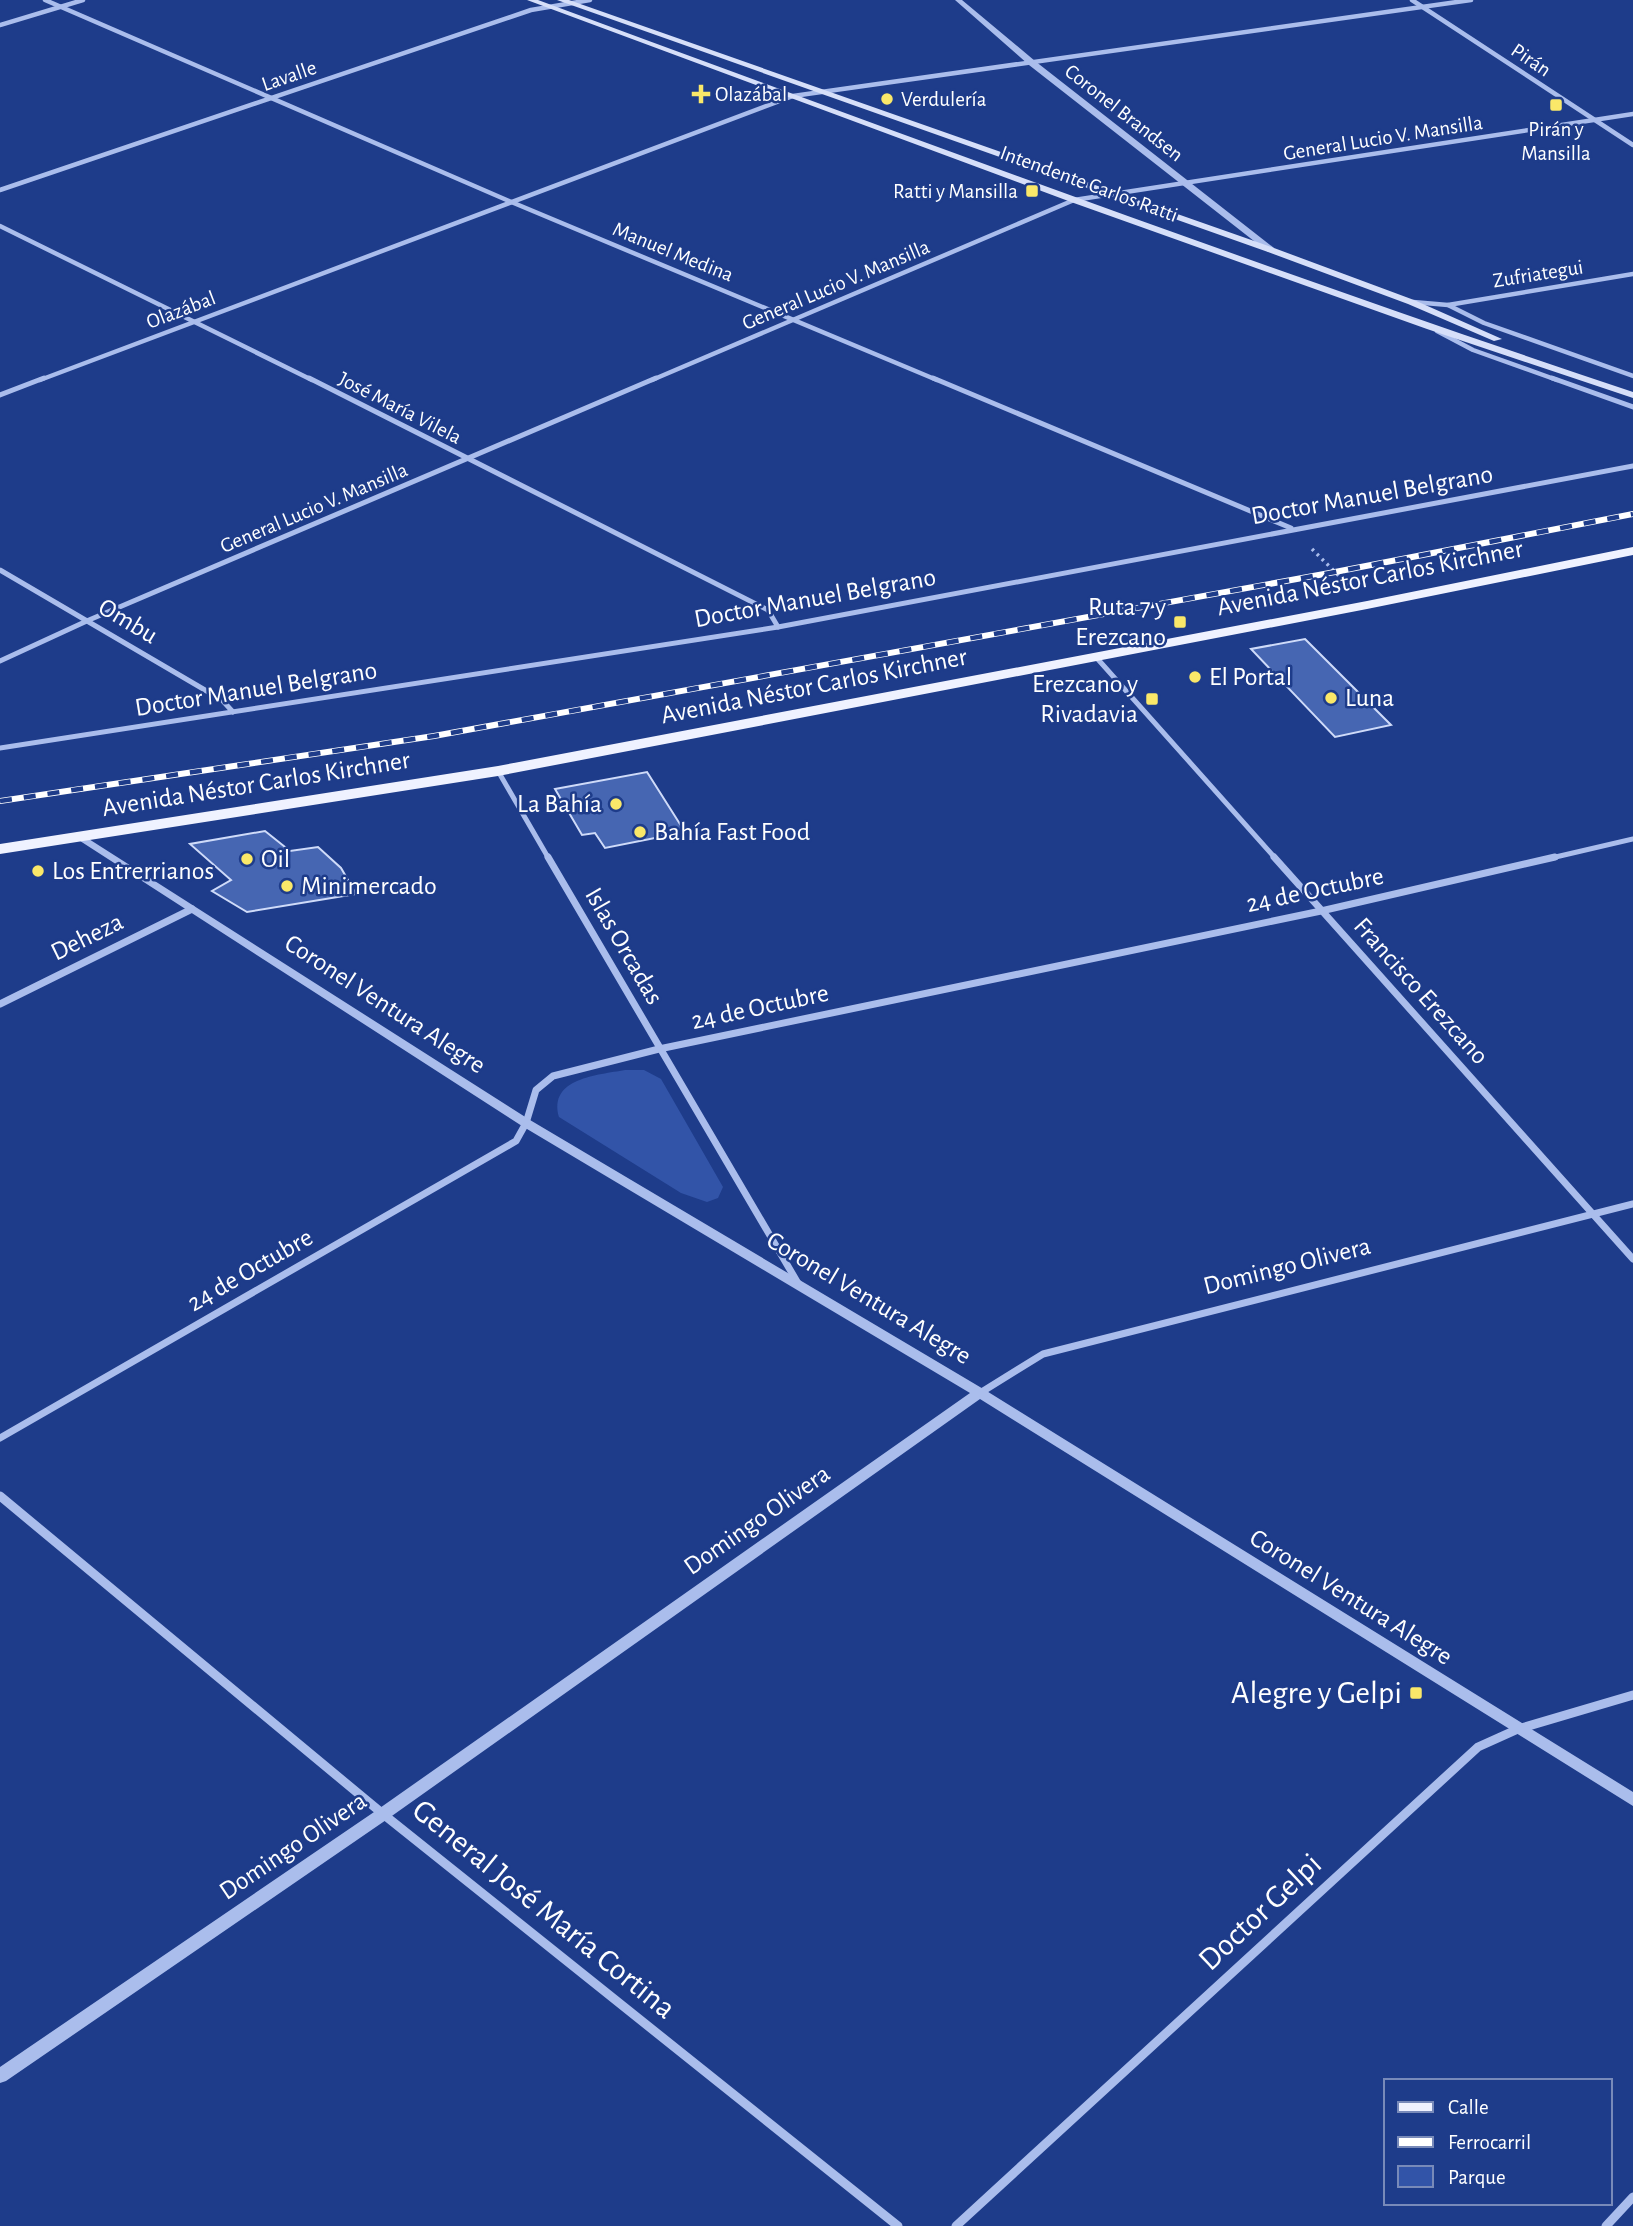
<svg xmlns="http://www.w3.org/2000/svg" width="1633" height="2226" font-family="'Alegreya Sans',sans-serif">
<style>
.green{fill:#3254a8}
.building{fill:#4666b2;stroke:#cfdbf9;stroke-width:2}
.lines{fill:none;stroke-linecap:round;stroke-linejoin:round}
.path{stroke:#aabdec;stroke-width:3.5;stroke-dasharray:2.5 4.5;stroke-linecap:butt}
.minor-far3{stroke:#aabdec;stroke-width:4.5}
.minor-far2{stroke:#aabdec;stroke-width:5}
.minor-far1{stroke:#aabdec;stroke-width:7}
.minor{stroke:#aabdec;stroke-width:9}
.tertiary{fill:#aabdec;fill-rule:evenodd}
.secondary{fill:#d6dff9;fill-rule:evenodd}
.primary{fill:#eff2ff;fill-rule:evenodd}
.rail-casing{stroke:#fff;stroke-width:6}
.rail{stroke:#1e3c8a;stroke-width:4.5;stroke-dasharray:12;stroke-linecap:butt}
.poi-dot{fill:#fae869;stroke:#1e3c8a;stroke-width:2.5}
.labels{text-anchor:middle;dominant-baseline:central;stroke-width:5;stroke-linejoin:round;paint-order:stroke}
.far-street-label{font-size:21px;fill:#fff;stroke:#1e3c8a}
.far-poi-label{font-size:21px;fill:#fff;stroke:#1e3c8a;text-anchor:start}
.street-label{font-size:26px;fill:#fff;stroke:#1e3c8a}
.poi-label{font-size:26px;fill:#fff;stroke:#1e3c8a;text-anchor:start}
.near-poi-label{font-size:32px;fill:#fff;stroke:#1e3c8a;text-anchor:end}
.near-street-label{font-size:32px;fill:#fff;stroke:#1e3c8a}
</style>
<rect width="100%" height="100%" fill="#1e3c8a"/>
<path class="green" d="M 625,1070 L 644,1070 L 661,1079 L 723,1187 L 718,1198 L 707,1202 L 681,1193 L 559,1117 C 548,1078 598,1075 625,1070 Z"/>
<g class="building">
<path d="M 1305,639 L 1391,725 L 1335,737 L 1251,649 Z"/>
<path d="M 647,772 L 685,832 L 605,848 L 595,833 L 582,835 L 555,789 Z"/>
<path d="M 265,831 L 290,851 L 318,847 L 341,868 L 356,894 L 247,912 L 212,891 L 231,880 L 190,844 Z"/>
</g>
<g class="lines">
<path class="path" d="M 1312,549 L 1348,585"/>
<g class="minor-far3">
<path d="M 45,0 L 509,201 L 937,380"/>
<path d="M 1412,0 L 1633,145"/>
<path d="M 0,25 L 83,0"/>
<path d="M 0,190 L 531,10 L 590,0"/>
<path d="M 0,226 L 312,380"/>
<path d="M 1413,302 L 1448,305 L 1484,323 L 1633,376"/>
<path d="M 1448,305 L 1633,274"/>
<path d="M 1437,331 L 1473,350 L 1557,380"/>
<path d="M 40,380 L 793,96 L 1471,0"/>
<path d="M 652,380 L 1074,200 L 1633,114"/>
</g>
<g class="minor-far2">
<path d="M 309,378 L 768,610 L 778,627"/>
<path d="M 933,378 L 1291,528"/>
<path d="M 1552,378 L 1633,407"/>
<path d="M 0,395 L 44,378"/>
<path d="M 0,570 L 222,700 L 233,712"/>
<path d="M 1095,656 L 1276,859"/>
<path d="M 0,661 L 89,620 L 656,378"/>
<path d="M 0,748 L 778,627 L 1633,466"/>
<path d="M 498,771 L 549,859"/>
<path d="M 1547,859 L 1633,839"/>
</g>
<g class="minor-far1">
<path d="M 548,857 L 799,1285"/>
<path d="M 1274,857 L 1633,1259"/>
<path d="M 0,1004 L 192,909"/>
<path d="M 980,1393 L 1043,1354 L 1633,1204"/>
<path d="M 0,1438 L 516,1141 L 526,1123 L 536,1090 L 553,1076 L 659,1049 L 1321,911 L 1555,857"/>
</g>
<g class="minor">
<path d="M 0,1496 L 383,1814 L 898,2226"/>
<path d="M 956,2226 L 1478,1747 L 1518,1729 L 1633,1695"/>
<path d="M 1606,2226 L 1633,2197"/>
</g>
<g class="tertiary">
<path d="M 955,0 L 962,0 L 1035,61 L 1274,248 L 1274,252 L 1268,252 L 1029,65 Z"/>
<path d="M 81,834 L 530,1120 L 985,1390 L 1633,1792 L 1633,1806 L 980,1399 L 389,1818 L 6,2081 L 0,2083 L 0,2067 L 377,1810 L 970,1393 L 522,1126 L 77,839 L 76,837 L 77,835 Z"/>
</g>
<g class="secondary">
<path d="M 527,0 L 538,0 C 902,134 1265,269 1633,392 L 1633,398 L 1427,329 L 1071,202 Z"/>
<path d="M 557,0 L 569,0 L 1274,248 L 1414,300 L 1502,339 L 1494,341 L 1408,304 L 1268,252 Z"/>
</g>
<path class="primary" d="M 1633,547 L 1633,555 L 1367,609 L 498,776 L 0,854 L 0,844 L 498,766 L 1367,601 Z"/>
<g class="rail-casing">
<path id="rail" d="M 0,801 L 434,736 L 1335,572 L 1633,514"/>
</g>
<use href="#rail" class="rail"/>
</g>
<g class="poi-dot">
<path d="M697.5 83.5h7v7h7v7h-7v7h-7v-7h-7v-7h7z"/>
<circle cx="887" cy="99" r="7"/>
<rect x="1549" y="98" width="14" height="14" rx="3.5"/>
<rect x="1025" y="184" width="14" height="14" rx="3.5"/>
<rect x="1173" y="615" width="14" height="14" rx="3.5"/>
<circle cx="1195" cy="677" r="7"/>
<circle cx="1331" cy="698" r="7"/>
<rect x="1145" y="692" width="14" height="14" rx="3.5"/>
<circle cx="616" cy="804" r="7"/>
<circle cx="640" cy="832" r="7"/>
<circle cx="247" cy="859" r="7"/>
<circle cx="38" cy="871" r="7"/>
<circle cx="287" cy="886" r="7"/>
<rect x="1409" y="1686" width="14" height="14" rx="3.5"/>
</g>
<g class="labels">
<g class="far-street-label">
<text transform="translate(1531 60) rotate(34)">Pirán</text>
<text transform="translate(289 76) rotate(-19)">Lavalle</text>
<text transform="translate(1124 113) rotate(38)">Coronel Brandsen</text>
<text transform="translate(1383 138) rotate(-9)">General Lucio V. Mansilla</text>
<text transform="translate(1089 184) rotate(20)">Intendente Carlos Ratti</text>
<text transform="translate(673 252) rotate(22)">Manuel Medina</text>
<text transform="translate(1538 274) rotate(-9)">Zufriategui</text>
<text transform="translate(836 285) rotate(-23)">General Lucio V. Mansilla</text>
<text transform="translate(181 310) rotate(-21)">Olazábal</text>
<text transform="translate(400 408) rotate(27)">José María Vilela</text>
<text transform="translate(314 508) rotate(-23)">General Lucio V. Mansilla</text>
</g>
<g class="far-poi-label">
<text x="715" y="94">Olazábal</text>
<text x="901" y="99">Verdulería</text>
<text x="1556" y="129" text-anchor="middle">Pirán y<tspan x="1556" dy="24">Mansilla</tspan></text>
<text x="1018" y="191" text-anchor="end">Ratti y Mansilla</text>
</g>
<g class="street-label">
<text transform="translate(1372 495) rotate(-10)">Doctor Manuel Belgrano</text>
<text transform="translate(1370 578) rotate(-11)">Avenida Néstor Carlos Kirchner</text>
<text transform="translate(815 598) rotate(-10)">Doctor Manuel Belgrano</text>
<text transform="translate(128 621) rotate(31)">Ombu</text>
<text transform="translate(814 686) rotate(-11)">Avenida Néstor Carlos Kirchner</text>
<text transform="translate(256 689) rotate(-9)">Doctor Manuel Belgrano</text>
<text transform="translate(256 784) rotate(-9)">Avenida Néstor Carlos Kirchner</text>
<text transform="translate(1315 890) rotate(-12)">24 de Octubre</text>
<text transform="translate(87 937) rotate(-26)">Deheza</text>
<text transform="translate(624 946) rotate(60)">Islas Orcadas</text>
<text transform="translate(1421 991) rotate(48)">Francisco Erezcano</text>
<text transform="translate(385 1004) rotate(33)">Coronel Ventura Alegre</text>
<text transform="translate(760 1007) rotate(-12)">24 de Octubre</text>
<text transform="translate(1287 1266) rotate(-14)">Domingo Olivera</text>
<text transform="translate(250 1270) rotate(-30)">24 de Octubre</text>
<text transform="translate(869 1298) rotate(31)">Coronel Ventura Alegre</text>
<text transform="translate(757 1520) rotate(-35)">Domingo Olivera</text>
<text transform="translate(1351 1597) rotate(32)">Coronel Ventura Alegre</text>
<text transform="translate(293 1846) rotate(-34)">Domingo Olivera</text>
</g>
<g class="poi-label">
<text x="1166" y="607" text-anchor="end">Ruta 7 y<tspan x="1166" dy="30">Erezcano</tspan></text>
<text x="1209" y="677">El Portal</text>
<text x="1138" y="684" text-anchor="end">Erezcano y<tspan x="1138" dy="30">Rivadavia</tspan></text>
<text x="1345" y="698">Luna</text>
<text x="602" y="804" text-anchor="end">La Bahía</text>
<text x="654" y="832">Bahía Fast Food</text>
<text x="261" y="859">Oil</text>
<text x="52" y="871">Los Entrerrianos</text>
<text x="301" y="886">Minimercado</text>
</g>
<g class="near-poi-label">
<text x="1402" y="1693">Alegre y Gelpi</text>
</g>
<g class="near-street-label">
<text transform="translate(544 1909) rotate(39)">General José María Cortina</text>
<text transform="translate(1260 1912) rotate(-43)">Doctor Gelpi</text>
</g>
</g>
<rect x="1384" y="2079" width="228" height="126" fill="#1e3c8a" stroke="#788ab9" stroke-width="2"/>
<rect x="1398" y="2102" width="35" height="10" fill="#eff2ff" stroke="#788ab9" stroke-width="2"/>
<text x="1448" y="2114" font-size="21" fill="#ffffff">Calle</text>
<rect x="1398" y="2137" width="35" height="10" fill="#ffffff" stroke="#788ab9" stroke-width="2"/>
<text x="1448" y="2149" font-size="21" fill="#ffffff">Ferrocarril</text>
<rect x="1398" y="2166" width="35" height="21" fill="#3254a8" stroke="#788ab9" stroke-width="2"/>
<text x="1448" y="2184" font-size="21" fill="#ffffff">Parque</text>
</svg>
